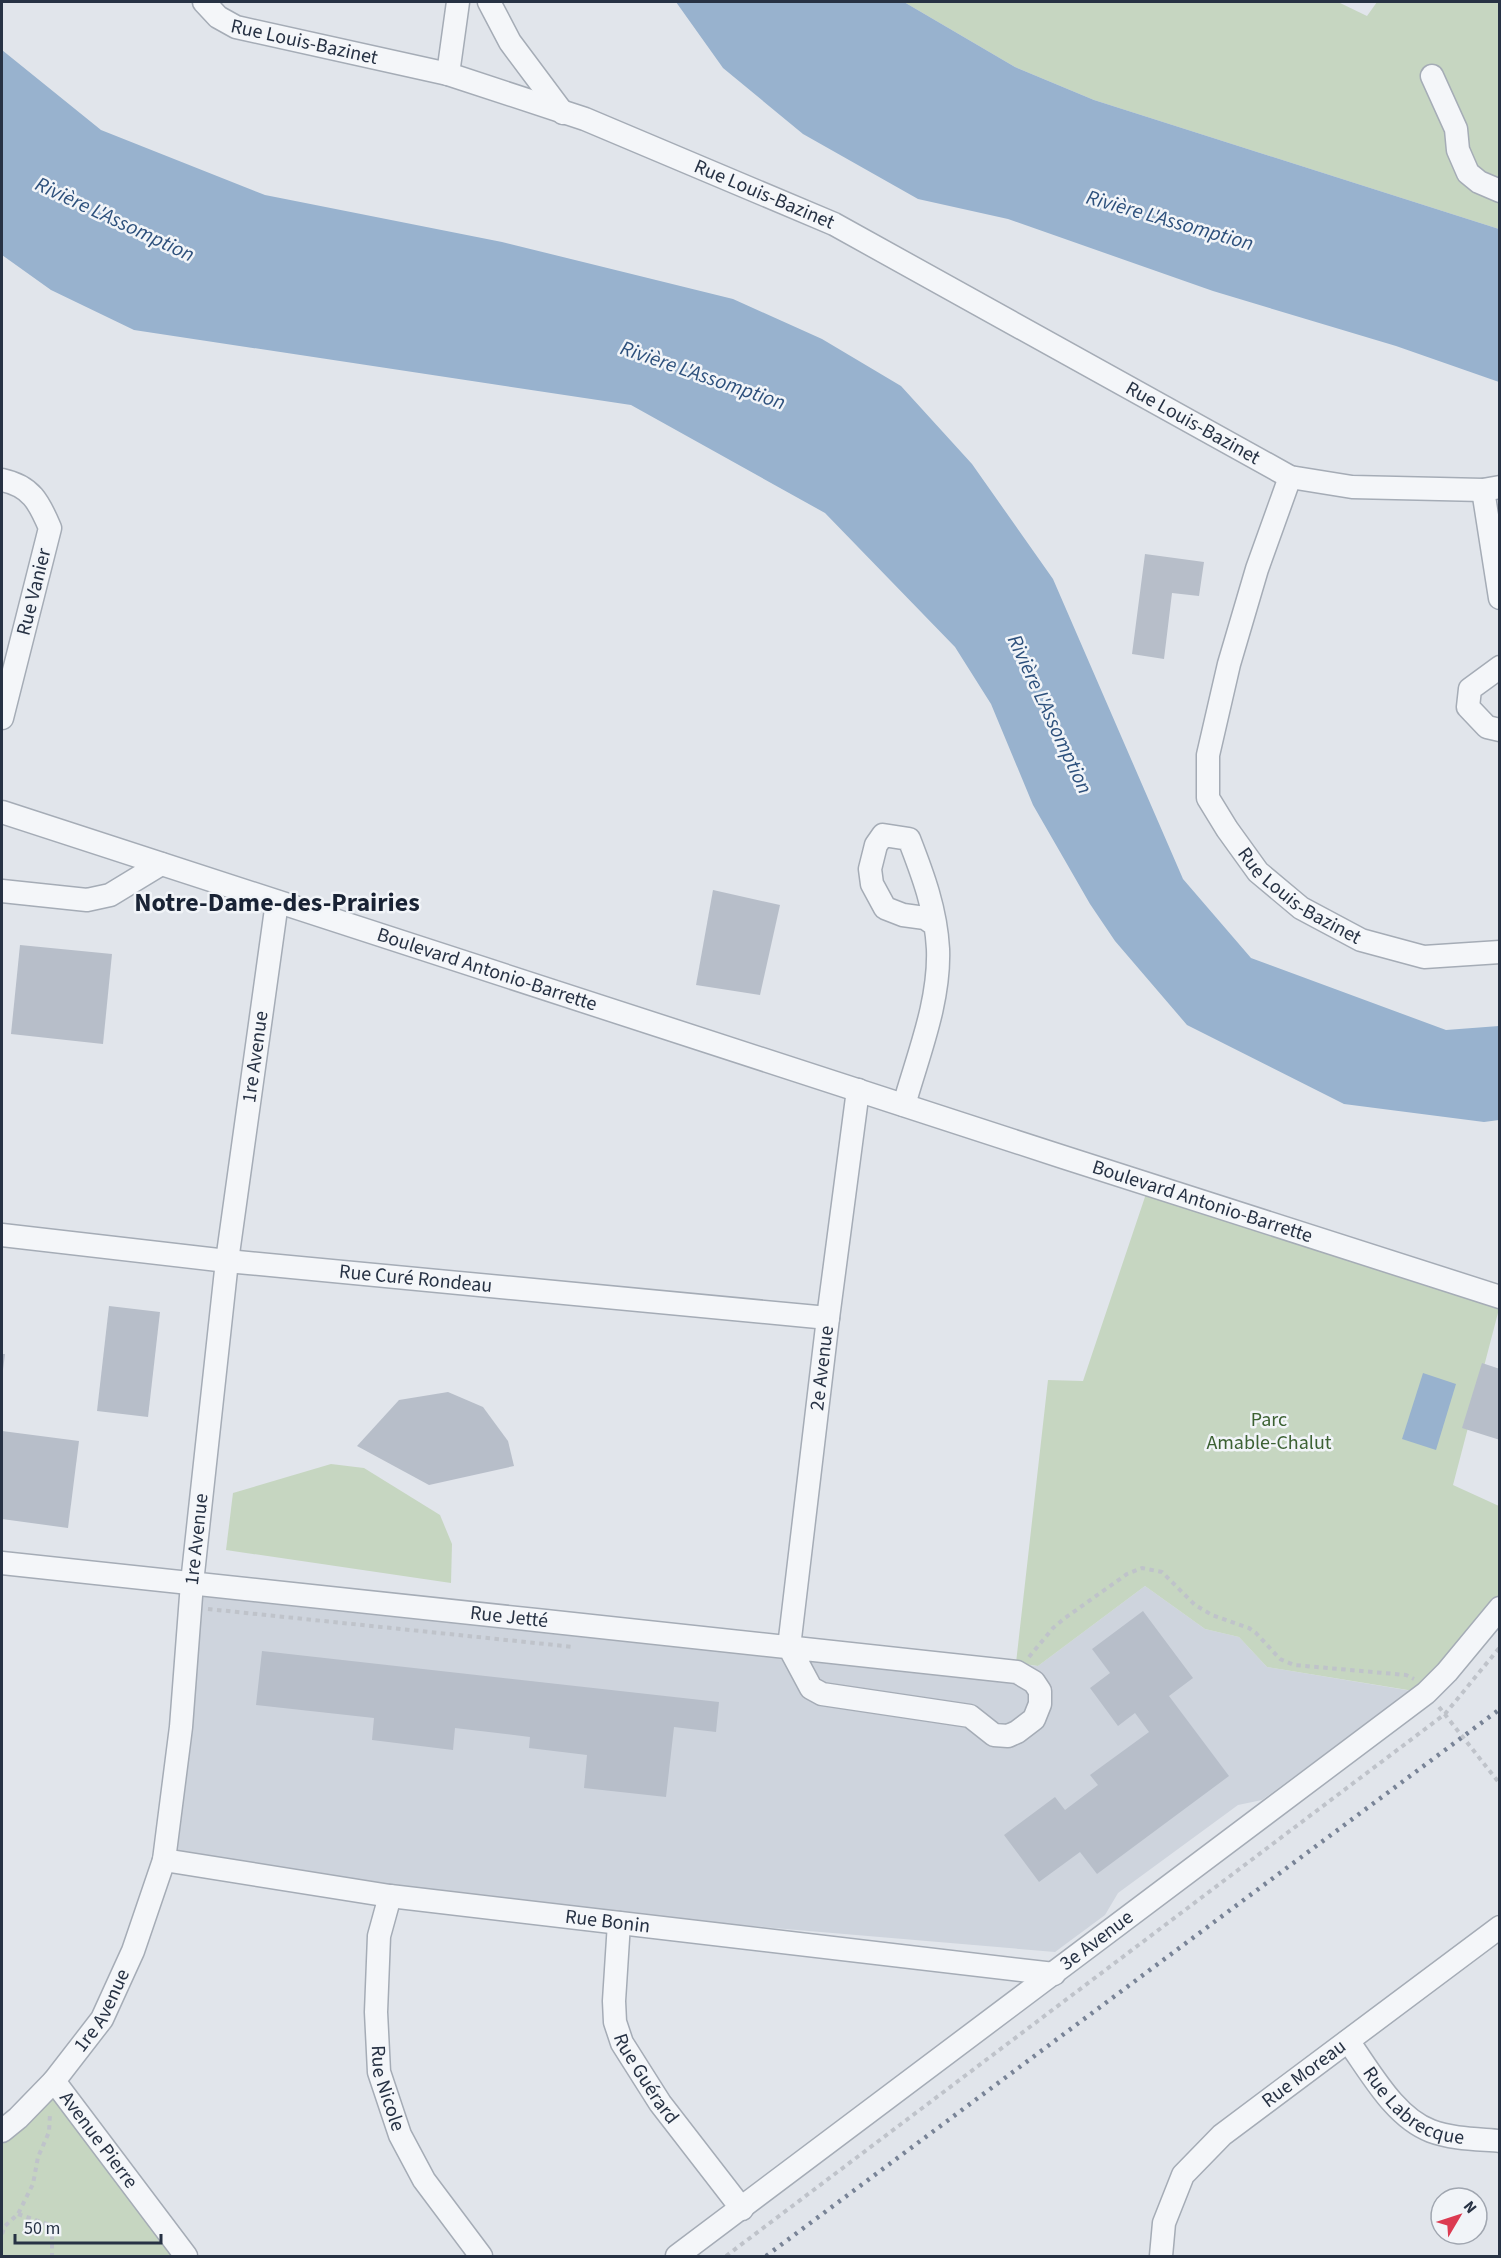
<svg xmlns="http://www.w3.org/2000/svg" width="1501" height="2258" font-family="'Source Sans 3',sans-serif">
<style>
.built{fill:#ced4dd}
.green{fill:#c6d6c1}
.water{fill:#98b2ce}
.building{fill:#b7bec9}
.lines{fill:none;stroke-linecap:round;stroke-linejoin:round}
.minor-casing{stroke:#a5acb6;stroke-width:25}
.path{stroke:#bfc3ca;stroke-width:4;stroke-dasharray:4.5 4.5;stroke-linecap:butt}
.minor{stroke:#f4f6f9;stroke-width:22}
.rail{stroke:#788396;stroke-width:4.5;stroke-dasharray:3 6;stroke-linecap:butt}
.labels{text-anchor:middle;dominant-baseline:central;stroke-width:5;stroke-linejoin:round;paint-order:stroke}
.street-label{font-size:20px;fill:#273244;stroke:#f1f4f8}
.park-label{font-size:20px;fill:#3c6133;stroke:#f1f4f8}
.water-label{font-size:21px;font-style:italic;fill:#2d507c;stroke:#f1f4f8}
.district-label{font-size:26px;font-weight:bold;fill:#192335;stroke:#f1f4f8}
</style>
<rect width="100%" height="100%" fill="#e1e5eb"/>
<path class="built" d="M 192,1583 L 1038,1666 L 1145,1586 L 1205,1629 L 1239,1637 L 1267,1667 L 1412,1691 L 1262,1800 L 1238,1805 L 1118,1893 L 1105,1915 L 1055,1952 L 740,1925 L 738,1937 L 164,1860 Z"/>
<g class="green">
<path d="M 904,2 L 1338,2 L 1367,16 L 1377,2 L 1499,2 L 1499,229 L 1094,100 L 1015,67 Z"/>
<path d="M 1149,1185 L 1499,1309 L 1453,1485 L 1499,1506 L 1499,1608 L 1426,1693 L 1267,1667 L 1239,1637 L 1205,1629 L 1145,1586 L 1038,1666 L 1016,1663 L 1048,1380 L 1083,1381 Z"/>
<path d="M 331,1464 L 364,1468 L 440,1515 L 452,1544 L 451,1583 L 226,1550 L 233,1493 Z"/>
<path d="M 54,2081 L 186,2256 L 2,2256 L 2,2123 Z"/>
</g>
<g class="water">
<path d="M 676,2 L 904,2 L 1015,67 L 1094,100 L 1499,229 L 1499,382 L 1396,346 L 1213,291 L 1008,219 L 918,199 L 803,134 L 723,68 Z"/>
<path d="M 2,50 L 101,130 L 265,195 L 502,242 L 733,299 L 822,339 L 901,386 L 972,464 L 1053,579 L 1183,879 L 1251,958 L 1446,1030 L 1499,1026 L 1499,1120 L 1484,1122 L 1344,1104 L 1187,1025 L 1115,941 L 1090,904 L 1033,805 L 991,704 L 955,647 L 825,513 L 631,405 L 134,330 L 51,290 L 2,255 Z"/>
<path d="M 1423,1373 L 1456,1384 L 1436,1450 L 1402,1439 Z"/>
</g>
<g class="building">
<path d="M 1145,554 L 1204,562 L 1199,596 L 1172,593 L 1164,659 L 1132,654 Z"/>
<path d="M 713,890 L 780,905 L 760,995 L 696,985 Z"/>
<path d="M 20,945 L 112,954 L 103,1044 L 11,1034 Z"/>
<path d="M 109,1306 L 160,1312 L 148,1417 L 97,1411 Z"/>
<path d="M 2,1354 L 5,1354 L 3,1370 L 2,1370 Z"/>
<path d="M 1482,1363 L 1500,1369 L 1500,1440 L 1462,1428 Z"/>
<path d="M 448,1392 L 483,1407 L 508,1441 L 514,1466 L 429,1485 L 357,1446 L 399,1400 Z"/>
<path d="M 2,1431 L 79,1441 L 68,1528 L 2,1519 Z"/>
<path d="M 1143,1611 L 1193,1678 L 1169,1696 L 1229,1776 L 1097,1874 L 1080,1852 L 1039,1882 L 1004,1835 L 1055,1797 L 1065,1810 L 1098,1785 L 1090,1775 L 1149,1732 L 1135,1713 L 1118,1726 L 1090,1688 L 1110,1673 L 1092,1649 Z"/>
<path d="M 262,1651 L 719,1702 L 716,1732 L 674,1727 L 666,1797 L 584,1788 L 587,1755 L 529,1748 L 530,1737 L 455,1728 L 453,1750 L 372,1740 L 374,1718 L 256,1705 Z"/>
</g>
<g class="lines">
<g class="minor-casing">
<g id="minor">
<path id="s1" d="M 204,2 L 218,17 L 236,27 L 448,74 L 585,119 L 834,224 L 1290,477 L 1352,487 L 1483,490 L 1500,487"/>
<path d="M 489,2 L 510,42 L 563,113"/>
<path d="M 448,74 L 458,2"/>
<path d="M 1432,76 L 1456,129 L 1458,150 L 1468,173 L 1479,182 L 1500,191"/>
<path id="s2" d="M 1290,477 L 1257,569 L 1229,664 L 1208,755 L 1208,798 L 1227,829 L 1258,872 L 1301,908 L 1361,940 L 1424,957 L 1500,952"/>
<path d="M 2,480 C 31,486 39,502 50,528 L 2,718"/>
<path d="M 1483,490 L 1500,598"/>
<path d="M 1500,667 L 1470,689 L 1468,707 L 1487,727 L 1500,730"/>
<path id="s3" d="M 2,812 L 1063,1157 L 1500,1297"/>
<path d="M 2,891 L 87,900 L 110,895 L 161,864"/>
<path d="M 904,1105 C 918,1055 940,1002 938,949 C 936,910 923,875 909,839 L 883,835 L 876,845 L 870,869 L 872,884 L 885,908 L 903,915 L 925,918 L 935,925"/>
<path id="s4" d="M 2,1235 L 227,1261 L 828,1318"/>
<path id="s5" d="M 2,1563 C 340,1599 679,1635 1017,1672 L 1034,1682 L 1040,1691 L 1040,1704 L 1034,1719 L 1017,1732 L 1008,1736 L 994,1735 L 970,1716 L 822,1694 L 811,1688 L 789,1647 L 828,1318 L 858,1090"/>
<path id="s6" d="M 164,1860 L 390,1896 L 1054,1974"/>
<path id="s7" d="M 390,1896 L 379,1936 L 376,2012 L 379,2072 L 400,2135 L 424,2180 L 481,2256"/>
<path id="s8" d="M 619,1923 L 614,2001 L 615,2022 L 622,2043 L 660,2103 L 742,2209"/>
<path id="s9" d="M 1348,2041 C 1370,2071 1394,2117 1431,2131 C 1452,2139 1478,2139 1500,2141"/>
<path id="s10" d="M 54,2081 L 186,2256"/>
<path id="s11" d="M 2,2131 L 18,2118 L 54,2081 L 102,2019 L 133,1951 L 164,1860 L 181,1727 L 192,1583 L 227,1261 L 277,902"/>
<path id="s12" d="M 677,2256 L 1426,1693 L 1447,1672 L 1500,1608"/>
<path id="s13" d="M 1161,2256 L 1164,2223 L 1183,2175 L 1222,2135 L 1500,1927"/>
</g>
</g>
<g class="path">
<path d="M 208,1609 L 574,1647"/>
<path d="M 1029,1657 L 1053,1628 L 1065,1618 L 1127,1574 L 1142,1568 L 1162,1572 L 1195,1605 L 1212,1615 L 1249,1628 L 1256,1633 L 1280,1659 L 1294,1665 L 1406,1675 L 1414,1679"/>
<path d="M 1439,1707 L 1500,1784"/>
<path d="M 18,2214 L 52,2226 L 52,2256"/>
<path d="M 2,2234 L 5,2226 L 18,2214 L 33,2184 L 38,2157 L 49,2132 L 50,2114"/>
<path d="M 726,2256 L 1445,1714 L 1500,1647"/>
</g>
<use href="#minor" class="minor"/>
<path class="rail" d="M 766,2256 L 1500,1709"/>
</g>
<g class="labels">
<g class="street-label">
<text stroke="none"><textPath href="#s1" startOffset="111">Rue Louis-Bazinet</textPath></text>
<text stroke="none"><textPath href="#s1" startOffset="597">Rue Louis-Bazinet</textPath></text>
<text stroke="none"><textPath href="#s1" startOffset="1083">Rue Louis-Bazinet</textPath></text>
<text transform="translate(34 592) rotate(-76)">Rue Vanier</text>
<text stroke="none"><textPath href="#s2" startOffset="470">Rue Louis-Bazinet</textPath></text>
<text stroke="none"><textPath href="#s3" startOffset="510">Boulevard Antonio-Barrette</textPath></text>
<text stroke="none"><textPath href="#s11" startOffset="1130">1re Avenue</textPath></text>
<text stroke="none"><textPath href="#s3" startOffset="1262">Boulevard Antonio-Barrette</textPath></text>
<text stroke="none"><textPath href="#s4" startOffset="416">Rue Curé Rondeau</textPath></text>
<text stroke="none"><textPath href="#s5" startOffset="1646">2e Avenue</textPath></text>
<text stroke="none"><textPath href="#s11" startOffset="644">1re Avenue</textPath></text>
<text stroke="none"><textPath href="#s5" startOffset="510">Rue Jetté</textPath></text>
<text stroke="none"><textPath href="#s6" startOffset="448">Rue Bonin</textPath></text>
<text stroke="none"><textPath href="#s12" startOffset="525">3e Avenue</textPath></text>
<text stroke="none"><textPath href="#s11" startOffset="158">1re Avenue</textPath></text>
<text stroke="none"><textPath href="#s13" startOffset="243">Rue Moreau</textPath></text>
<text stroke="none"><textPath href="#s8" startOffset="164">Rue Guérard</textPath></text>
<text stroke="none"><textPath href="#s7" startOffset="195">Rue Nicole</textPath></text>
<text stroke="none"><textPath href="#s9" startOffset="96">Rue Labrecque</textPath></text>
<text stroke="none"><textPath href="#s10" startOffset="74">Avenue Pierre</textPath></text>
</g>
<g class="park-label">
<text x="1269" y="1420">Parc<tspan x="1269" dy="23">Amable-Chalut</tspan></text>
</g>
<g class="water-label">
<text transform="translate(115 219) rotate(25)">Rivière L'Assomption</text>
<text transform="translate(1170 220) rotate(16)">Rivière L'Assomption</text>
<text transform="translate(703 375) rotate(19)">Rivière L'Assomption</text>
<text transform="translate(1050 714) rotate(65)">Rivière L'Assomption</text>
</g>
<g class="district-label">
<text x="277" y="902">Notre-Dame-des-Prairies</text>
</g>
</g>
<rect width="1501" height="2258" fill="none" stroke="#273244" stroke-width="6"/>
<g transform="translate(1459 2216) rotate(51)"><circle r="28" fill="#f1f4f8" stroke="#a0a6b0" stroke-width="1.5"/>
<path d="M0-4.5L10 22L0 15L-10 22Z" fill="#dc3a51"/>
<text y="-9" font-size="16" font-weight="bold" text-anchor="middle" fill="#273244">N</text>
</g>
<path d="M15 2234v9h146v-9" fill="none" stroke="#273244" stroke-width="3"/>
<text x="24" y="2234" font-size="18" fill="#273244" stroke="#f1f4f8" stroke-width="4.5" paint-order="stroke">50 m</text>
</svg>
